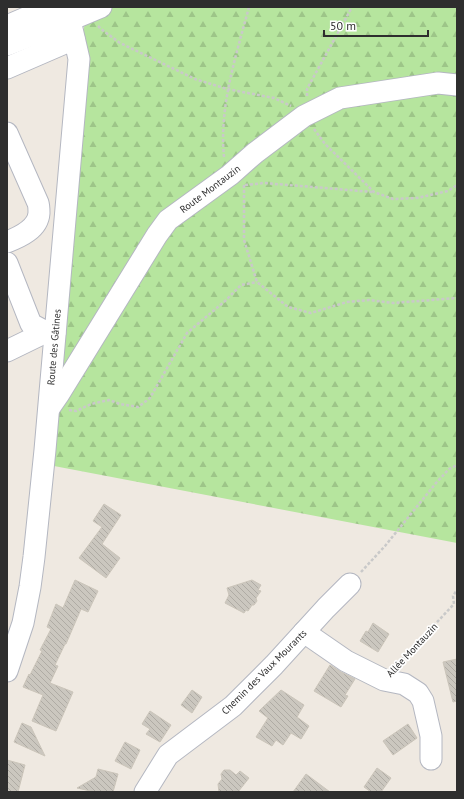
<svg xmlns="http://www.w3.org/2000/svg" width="464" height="799" font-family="'PT Sans',sans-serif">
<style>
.forest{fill:url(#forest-firs)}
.building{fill:url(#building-back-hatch);stroke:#cbc5ba}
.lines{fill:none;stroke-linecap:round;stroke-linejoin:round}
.minor-casing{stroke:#b4b7c1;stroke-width:23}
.path{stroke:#c9c9c9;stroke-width:2.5;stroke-dasharray:3 2;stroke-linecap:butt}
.minor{stroke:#fff;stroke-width:21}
.labels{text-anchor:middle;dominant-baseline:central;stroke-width:3.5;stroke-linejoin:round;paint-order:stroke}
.street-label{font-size:10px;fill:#2e2e2e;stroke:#fff}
</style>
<defs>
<pattern id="forest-firs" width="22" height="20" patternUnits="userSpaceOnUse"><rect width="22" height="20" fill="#b6e59e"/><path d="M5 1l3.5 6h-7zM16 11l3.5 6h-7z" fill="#9dc588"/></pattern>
<pattern id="building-back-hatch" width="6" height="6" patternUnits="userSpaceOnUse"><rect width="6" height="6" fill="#cbc7bf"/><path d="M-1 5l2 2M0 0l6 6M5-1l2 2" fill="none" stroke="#afaba4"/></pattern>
</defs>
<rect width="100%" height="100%" fill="#efe9e1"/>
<path class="forest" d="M 74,7 L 457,7 L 457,543 L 54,466 L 85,14 Z"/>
<g class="building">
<path d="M 104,504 L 121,515 L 102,544 L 120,558 L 106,578 L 79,558 L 102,527 L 93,521 Z"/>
<path d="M 75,580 L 98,591 L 88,612 L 81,609 L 66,644 L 65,644 L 55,665 L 58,666 L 50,683 L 73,692 L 56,731 L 32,721 L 43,695 L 23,687 L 29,674 L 30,675 L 42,651 L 40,650 L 51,629 L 47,627 L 56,604 L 63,608 Z"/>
<path d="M 252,580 L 261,585 L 258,590 L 261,591 L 256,598 L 257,601 L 254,605 L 252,605 L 248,611 L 246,610 L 244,613 L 225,603 L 229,595 L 227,588 Z"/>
<path d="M 373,623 L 389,634 L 378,652 L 360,641 L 366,631 L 368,632 Z"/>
<path d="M 457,659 L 457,701 L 453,702 L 443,662 Z"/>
<path d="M 330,665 L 341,672 L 355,679 L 345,695 L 348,696 L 341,707 L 314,691 Z"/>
<path d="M 192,690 L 202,697 L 192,713 L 181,705 Z"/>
<path d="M 281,690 L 304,705 L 297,717 L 309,726 L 301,739 L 291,733 L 283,745 L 276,740 L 272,746 L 256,737 L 268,718 L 259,711 Z"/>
<path d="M 150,711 L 171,725 L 160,742 L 146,734 L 150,729 L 142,724 Z"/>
<path d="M 22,723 L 31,727 L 45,756 L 14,742 Z"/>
<path d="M 408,724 L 417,738 L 393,755 L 383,741 Z"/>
<path d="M 125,742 L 140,750 L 131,769 L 115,761 Z"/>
<path d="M 7,760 L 25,765 L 18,792 L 7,792 Z"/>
<path d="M 377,768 L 391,778 L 381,792 L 371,792 L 364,787 Z"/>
<path d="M 98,769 L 118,774 L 113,792 L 95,792 L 77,788 L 96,777 Z"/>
<path d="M 224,770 L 230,770 L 236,775 L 240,771 L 249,778 L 238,792 L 219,792 L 218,784 L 222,779 L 221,774 Z"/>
<path d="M 306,774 L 330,792 L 293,792 Z"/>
</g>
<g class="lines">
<g class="minor-casing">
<g id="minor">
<path d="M 7,26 L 51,7"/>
<path d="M 7,45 L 70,20 L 101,7"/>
<path d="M 7,68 L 74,39"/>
<path d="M 7,133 L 38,203 C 39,206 39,210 39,213 C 38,229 20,237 7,242"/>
<path d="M 7,263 L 31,324 L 46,332 L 55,333"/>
<path d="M 7,351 L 46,332"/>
<path d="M 50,407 L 59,394 L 157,235 L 168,220 L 230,175 L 255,153 L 304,116 L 340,98 L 438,83 L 457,85"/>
<path d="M 304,632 L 346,661 L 384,680 L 404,684 L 418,693 L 423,701 L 431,736 L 431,759"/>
<path d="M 7,671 L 23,623 L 30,587 L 34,557 L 45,450 L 79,59 L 70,20 L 62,7"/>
<path d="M 145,792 L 168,755 L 233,706 L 274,665 L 326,608 L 350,584"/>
</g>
</g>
<g class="path">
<path d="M 98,26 L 101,29 L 120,43 L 195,79 L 227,89 L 274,98 L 291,106"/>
<path d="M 307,96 L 307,89 L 352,7"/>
<path d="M 314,129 L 325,144 L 374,192 L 393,199 L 417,198 L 448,191 L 457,185"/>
<path d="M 224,157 C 219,106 236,56 249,7"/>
<path d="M 244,185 L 244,240 L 257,282 L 288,307 L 311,313 L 347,302 L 369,300 L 393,303 L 457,298"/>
<path d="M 245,185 L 264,183 L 373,192"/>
<path d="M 69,410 L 76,411 L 91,404 L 109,400 L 120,404 L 138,407 L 150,398 L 187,333 L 225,301 L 241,285 L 257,282"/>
<path d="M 361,572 L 385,546 L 436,483 L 449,469 L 457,465"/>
<path d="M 396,666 L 454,604 L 453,596 L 457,590"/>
</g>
<use href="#minor" class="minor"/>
</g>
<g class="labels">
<g class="street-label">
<text transform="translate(210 189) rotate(-37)">Route Montauzin</text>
<text transform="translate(54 347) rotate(-85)">Route des Gâtines</text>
<text transform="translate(412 650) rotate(-47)">Allée Montauzin</text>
<text transform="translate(264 672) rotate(-45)">Chemin des Vaux Mourants</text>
</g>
</g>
<rect width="464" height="799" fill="none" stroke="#2e2e2e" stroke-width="16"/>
<path d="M324 30v6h104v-6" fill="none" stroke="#2e2e2e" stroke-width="2"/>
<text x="330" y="30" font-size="12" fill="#2e2e2e" stroke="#ffffff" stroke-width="3" paint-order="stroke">50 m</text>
</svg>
